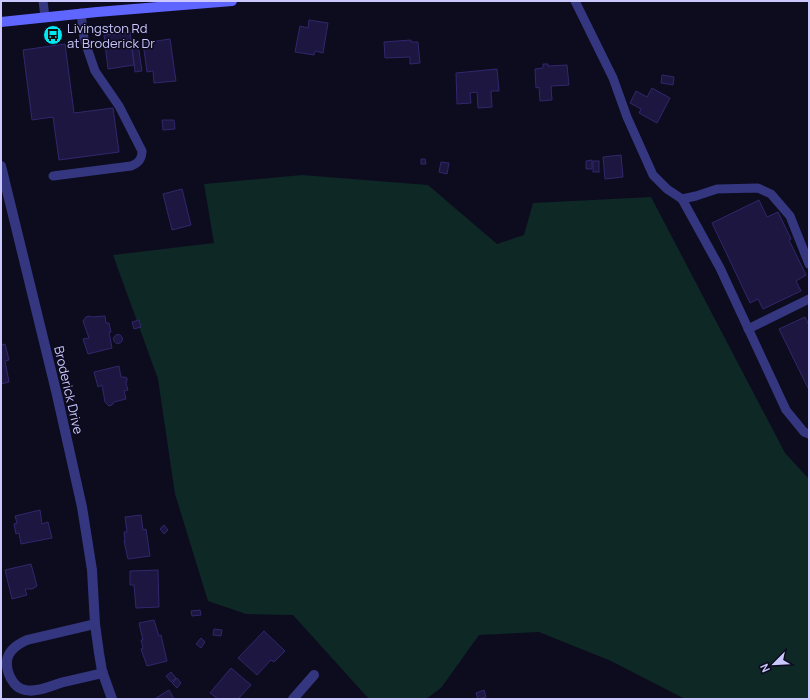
<svg xmlns="http://www.w3.org/2000/svg" width="810" height="700" font-family="Manrope,sans-serif">
<style>
.green{fill:#0e2826}
.building{fill:#1c1640;stroke:#31276d}
.lines{fill:none;stroke-linecap:round;stroke-linejoin:round}
.lane{stroke:#34367f;stroke-width:9}
.street{stroke:#34367f;stroke-width:10}
.secondary{stroke:#5f65ff;stroke-width:10}
.labels{text-anchor:middle;dominant-baseline:central;stroke-width:3;stroke-linejoin:round;paint-order:stroke}
.poi-label{font-size:13px;fill:#cbc8ff;stroke:#0d0b1e;text-anchor:start}
.street-label{font-size:13px;fill:#cbc8ff;stroke:#0d0b1e}
</style>
<rect width="100%" height="100%" fill="#0d0b1e"/>
<path class="green" d="M 302,175 L 428,185 L 497,244 L 524,235 L 533,203 L 651,197 L 785,453 L 809,479 L 809,699 L 685,699 L 611,661 L 539,632 L 479,635 L 441,688 L 426,699 L 369,699 L 293,615 L 246,614 L 208,601 L 175,494 L 158,379 L 113,255 L 214,243 L 204,184 Z"/>
<g class="building">
<path d="M 309,20 L 328,23 L 323,53 L 315,51 L 314,55 L 295,52 L 300,26 L 308,28 Z"/>
<path d="M 130,32 L 134,65 L 108,69 L 104,35 Z"/>
<path d="M 170,39 L 176,81 L 154,83 L 153,71 L 147,72 L 143,43 Z"/>
<path d="M 411,40 L 411,42 L 418,42 L 420,63 L 410,64 L 410,57 L 385,58 L 384,42 Z"/>
<path d="M 65,44 L 74,113 L 113,108 L 119,152 L 59,160 L 53,117 L 32,120 L 23,50 Z"/>
<path d="M 138,44 L 142,71 L 135,72 L 132,45 Z"/>
<path d="M 543,64 L 548,64 L 548,66 L 567,65 L 569,85 L 551,86 L 552,100 L 540,101 L 539,87 L 536,88 L 535,69 L 543,68 Z"/>
<path d="M 497,69 L 499,91 L 491,91 L 492,107 L 478,108 L 477,92 L 470,93 L 471,103 L 457,104 L 456,73 Z"/>
<path d="M 662,75 L 674,77 L 673,85 L 661,83 Z"/>
<path d="M 652,88 L 670,98 L 657,123 L 639,113 L 641,109 L 630,103 L 636,91 L 647,97 Z"/>
<path d="M 162,120 L 174,120 L 175,129 L 163,130 Z"/>
<path d="M 621,155 L 623,177 L 605,179 L 603,157 Z"/>
<path d="M 421,159 L 425,159 L 426,164 L 421,164 Z"/>
<path d="M 592,160 L 592,169 L 586,169 L 586,161 Z"/>
<rect x="593" y="161" width="6" height="11"/>
<path d="M 441,162 L 449,163 L 447,174 L 439,172 Z"/>
<path d="M 182,189 L 191,225 L 172,230 L 163,194 Z"/>
<path d="M 759,200 L 767,217 L 778,212 L 791,239 L 789,240 L 806,275 L 796,281 L 801,291 L 763,309 L 758,299 L 750,303 L 712,223 Z"/>
<path d="M 90,316 L 92,317 L 105,316 L 106,323 L 109,323 L 111,332 L 109,332 L 112,348 L 88,354 L 83,339 L 89,338 L 83,321 L 86,317 Z"/>
<path d="M 805,317 L 809,325 L 809,390 L 779,329 Z"/>
<path d="M 139,320 L 141,327 L 134,329 L 132,322 Z"/>
<circle cx="118" cy="339" r="4.5"/>
<path d="M 5,344 L 9,360 L 5,361 L 9,382 L 1,384 L 1,345 Z"/>
<path d="M 119,366 L 121,377 L 124,377 L 127,378 L 127,381 L 126,383 L 128,390 L 124,391 L 126,399 L 114,402 L 112,405 L 109,406 L 105,402 L 102,385 L 98,387 L 94,372 Z"/>
<path d="M 40,510 L 42,524 L 48,522 L 52,538 L 21,544 L 19,533 L 16,534 L 14,524 L 17,523 L 15,516 Z"/>
<path d="M 141,515 L 143,530 L 146,529 L 150,556 L 128,559 L 124,541 L 125,541 L 124,532 L 127,532 L 125,517 Z"/>
<path d="M 164,525 L 168,530 L 164,534 L 160,529 Z"/>
<path d="M 31,564 L 37,586 L 32,589 L 25,589 L 27,595 L 12,599 L 5,570 Z"/>
<path d="M 158,570 L 159,607 L 136,608 L 134,585 L 130,585 L 130,571 Z"/>
<path d="M 200,610 L 201,615 L 192,616 L 191,611 Z"/>
<path d="M 154,620 L 159,636 L 161,635 L 167,661 L 147,666 L 141,649 L 143,648 L 141,640 L 143,640 L 139,623 Z"/>
<path d="M 214,629 L 222,630 L 221,636 L 213,635 Z"/>
<path d="M 264,631 L 285,651 L 274,662 L 271,660 L 257,675 L 238,658 Z"/>
<path d="M 201,638 L 205,642 L 201,648 L 196,644 Z"/>
<path d="M 231,668 L 251,685 L 238,699 L 218,699 L 210,693 Z"/>
<path d="M 171,672 L 176,678 L 171,682 L 166,676 Z"/>
<path d="M 177,678 L 181,683 L 177,688 L 172,683 Z"/>
<path d="M 169,690 L 174,699 L 156,699 L 156,698 Z"/>
<path d="M 484,690 L 486,697 L 478,699 L 476,693 Z"/>
</g>
<g class="lines">
<g class="lane">
<path d="M 43,1 L 45,17"/>
<path d="M 575,1 L 613,78 L 627,117 L 653,175 L 667,189 L 682,199 L 696,196 L 717,189 L 758,188 L 771,194 L 790,216 L 809,264"/>
<path d="M 53,176 L 131,166 C 139,163 142,159 142,151 L 119,106 L 95,71 L 84,39 L 81,13"/>
<path d="M 682,199 L 720,268 L 786,410 L 804,432 L 809,434"/>
<path d="M 748,329 L 809,299"/>
</g>
<g class="street">
<path d="M 1,166 L 57,395 L 82,507 L 92,570 L 95,624 L 99,653 L 102,671 L 112,699"/>
<path d="M 95,624 L 27,640 C 18,644 8,650 7,661 C 6,672 13,688 25,690 C 37,693 52,685 64,682 C 77,679 90,676 103,673"/>
<path d="M 293,699 L 314,675"/>
</g>
<path class="secondary" d="M 1,22 L 97,12 L 232,1"/>
</g>
<defs>
<g id="bus-disc" transform="scale(1)"><circle r="9.5" fill="#00e9f3" stroke="#0d0b1e"/><path d="M-5-6H5V4H4V6H2V4H-2V6H-4V4H-5ZM-3.5-4V0h7V-4ZM-3.5 1.2v1.5H-2V1.2ZM2 1.2v1.5H3.5V1.2Z" fill="#111"/></g>
</defs>
<g fill-rule="evenodd">
<use href="#bus-disc" x="53" y="35"/>
</g>
<g class="labels">
<g class="poi-label">
<text x="67" y="28">Livingston Rd<tspan x="67" dy="15">at Broderick Dr</tspan></text>
</g>
<g class="street-label">
<text transform="translate(69 390) rotate(77)">Broderick Drive</text>
</g>
</g>
<rect width="810" height="700" fill="none" stroke="#cbc8ff" stroke-width="4"/>
<g transform="translate(774 664) rotate(246)" stroke="#0d0b1e" stroke-width="3" paint-order="stroke">
<path d="M0-3L7 15L0 10L-7 15Z" fill="#cbc8ff"/>
<text y="-6" font-size="11" font-weight="bold" text-anchor="middle" fill="#cbc8ff">N</text>
</g>
</svg>
